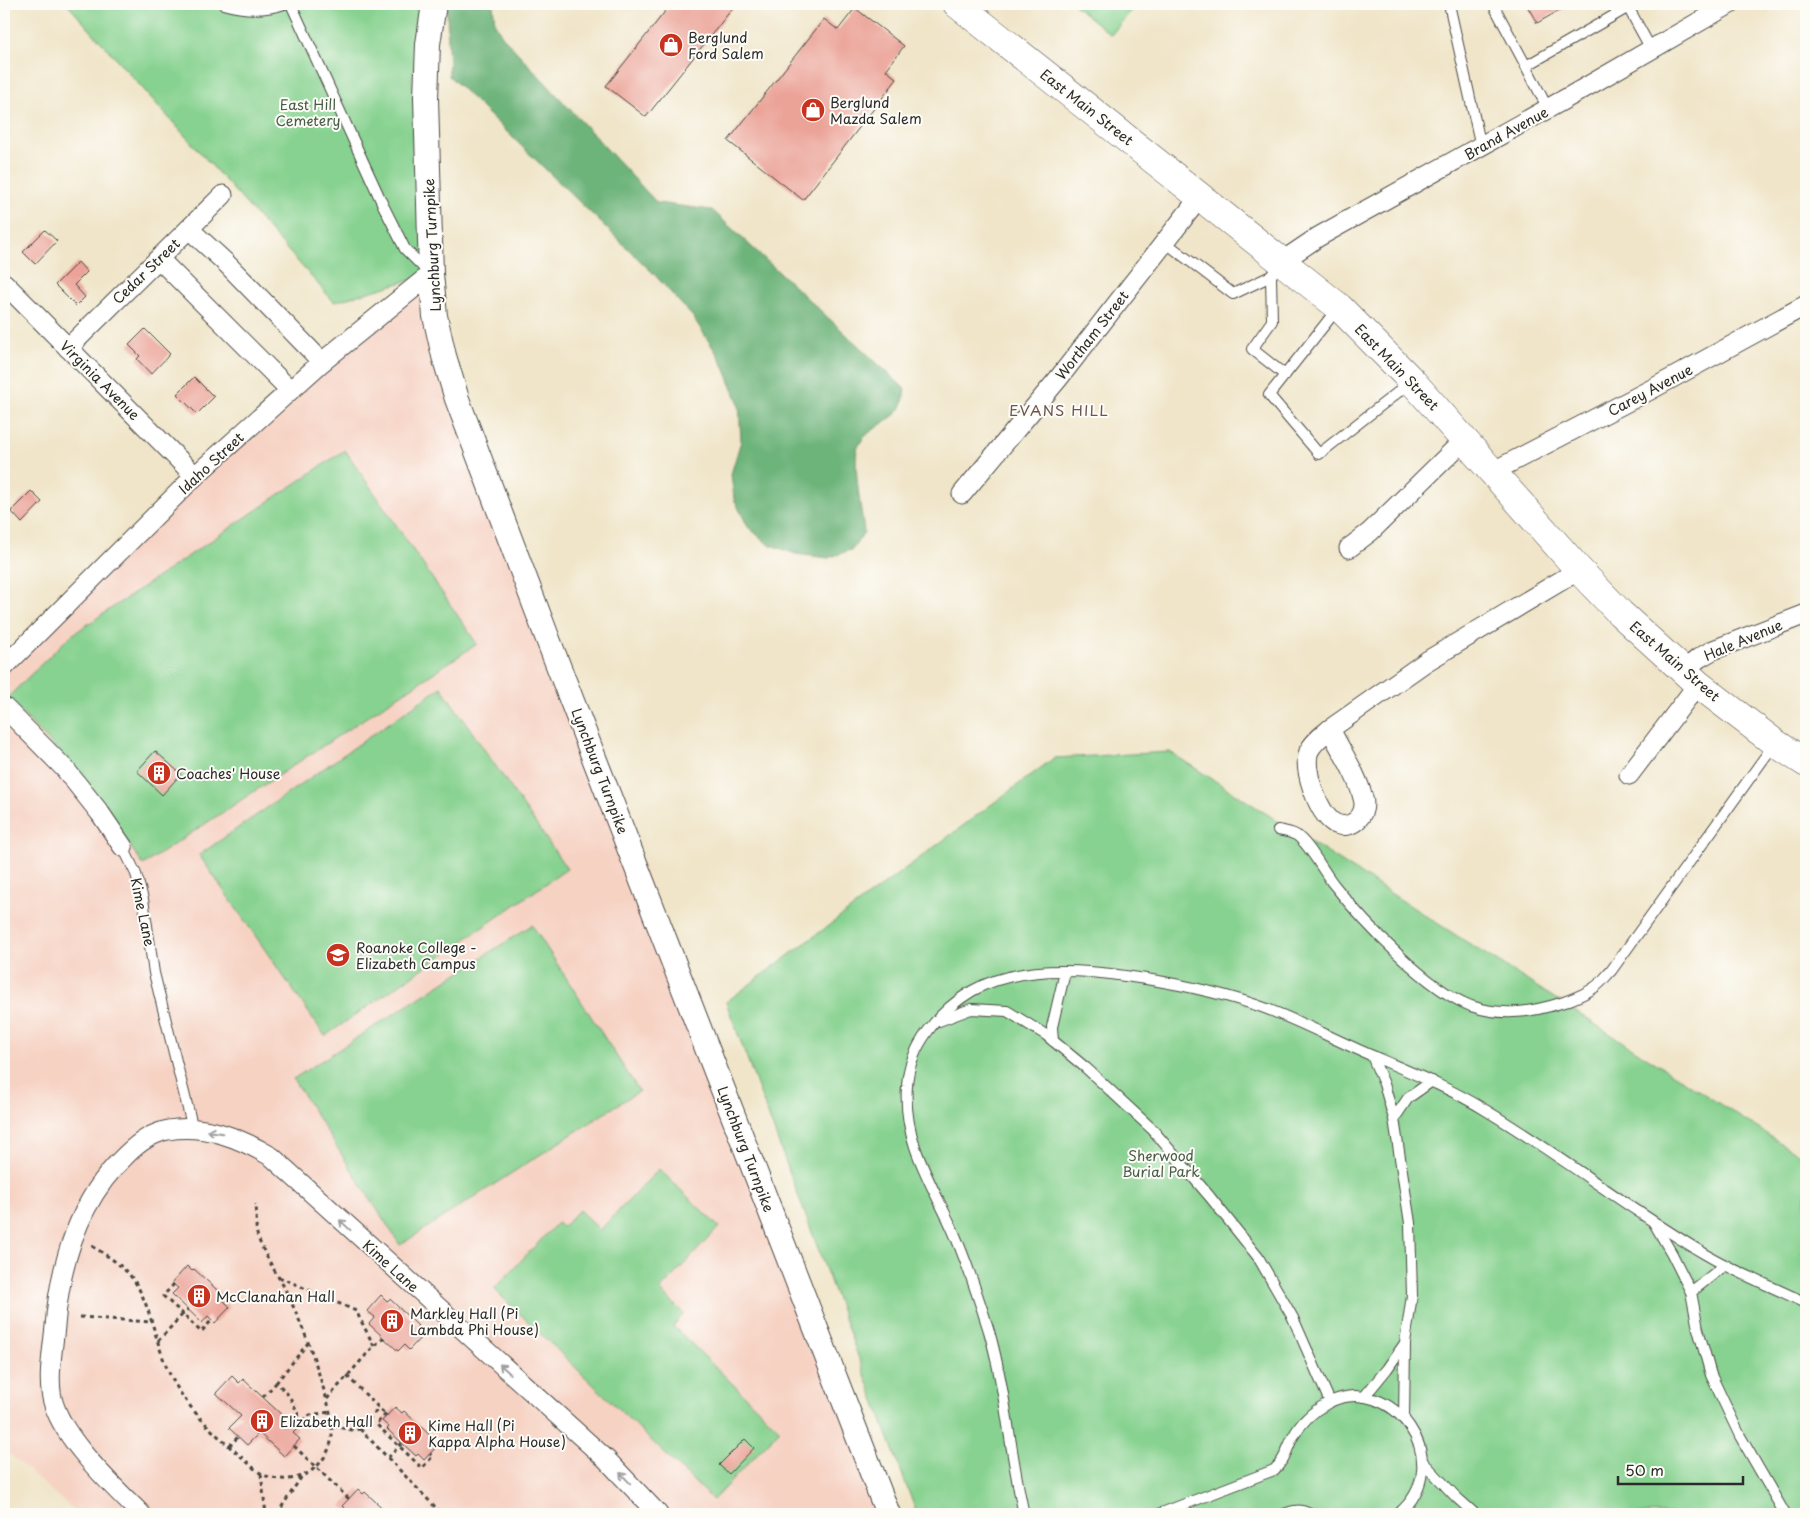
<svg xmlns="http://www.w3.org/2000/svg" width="1810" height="1518" font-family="'Playpen Sans',sans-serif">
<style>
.built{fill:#f6d2c3}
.green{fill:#87d290;stroke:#597e5e}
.forest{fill:#6db47a;stroke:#4c7052}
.building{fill:#eba297}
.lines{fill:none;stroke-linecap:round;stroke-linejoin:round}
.service-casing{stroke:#494743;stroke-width:12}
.minor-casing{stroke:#494743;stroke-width:21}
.tertiary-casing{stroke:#494743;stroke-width:26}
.primary-casing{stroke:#494743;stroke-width:29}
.path{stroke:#494743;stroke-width:3;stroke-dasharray:4 4;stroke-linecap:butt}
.service{stroke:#fff;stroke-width:10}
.minor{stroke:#fff;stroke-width:19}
.tertiary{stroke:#fff;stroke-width:24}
.primary{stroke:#fff;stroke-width:28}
.oneway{stroke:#a0a0a0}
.labels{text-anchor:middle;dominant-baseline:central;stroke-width:4;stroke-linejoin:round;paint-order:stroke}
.poi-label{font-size:14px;fill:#2b2b2b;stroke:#fdfcf7;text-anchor:start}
.park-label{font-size:14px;fill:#475d49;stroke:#fdfcf7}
.street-label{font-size:14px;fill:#2b2b2b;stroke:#fdfcf7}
.neighbourhood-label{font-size:15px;letter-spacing:1px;fill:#6e5551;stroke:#fdfcf7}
</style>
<rect width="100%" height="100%" fill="#fdfcf7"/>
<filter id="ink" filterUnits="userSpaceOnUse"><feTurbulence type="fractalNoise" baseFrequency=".02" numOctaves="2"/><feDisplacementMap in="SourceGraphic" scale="10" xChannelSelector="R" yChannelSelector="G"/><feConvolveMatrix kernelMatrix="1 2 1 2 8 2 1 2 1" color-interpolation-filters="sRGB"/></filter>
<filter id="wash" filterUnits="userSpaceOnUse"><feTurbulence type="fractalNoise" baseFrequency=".0096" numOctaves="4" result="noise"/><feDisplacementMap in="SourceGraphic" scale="20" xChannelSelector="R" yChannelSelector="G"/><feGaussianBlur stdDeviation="1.12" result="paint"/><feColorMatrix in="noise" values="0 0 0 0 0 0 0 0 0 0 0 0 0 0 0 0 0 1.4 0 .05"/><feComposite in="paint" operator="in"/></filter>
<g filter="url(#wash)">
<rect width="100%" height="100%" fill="#f0e5c9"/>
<path class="built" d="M 431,274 L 435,316 L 888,1514 L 78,1514 L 4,1449 L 4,668 L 290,390 Z"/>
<g class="green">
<path d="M 67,4 L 427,4 L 412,78 L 431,274 L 334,302 Z"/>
<path d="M 1073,4 L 1137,4 L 1111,35 Z"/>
<path d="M 345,450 L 477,644 L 143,865 L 84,778 L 7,698 L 69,637 Z"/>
<path d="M 441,687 L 567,869 L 325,1036 L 199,855 Z"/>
<path d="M 1170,752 L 1804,1158 L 1806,1154 L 1806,1514 L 917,1514 L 726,1002 L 1054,758 Z"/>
<path d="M 532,925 L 639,1091 L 400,1245 L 293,1079 Z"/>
<path d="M 659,1169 L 719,1227 L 660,1290 L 684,1314 L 673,1326 L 780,1430 L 713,1500 L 494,1289 L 557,1223 L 563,1227 L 579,1210 L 600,1230 Z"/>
</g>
<path class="forest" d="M 449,4 L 493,4 L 495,24 L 502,36 L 657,203 L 712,210 L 905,389 C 904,394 904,400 902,405 C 896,421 866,427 858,447 C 852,462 862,513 864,532 L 853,549 L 828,558 L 796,554 L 768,544 L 748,527 L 734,499 L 731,474 L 741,441 L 739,404 L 721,360 L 693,317 L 654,274 L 449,76 L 447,11 Z"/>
<g id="blocks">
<g class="building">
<path d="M 671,4 L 736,4 L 646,117 L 606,86 Z"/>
<path d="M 1526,4 L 1571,4 L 1537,23 Z"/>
<path d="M 855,8 L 904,46 L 886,70 L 897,79 L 803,200 L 728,141 L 824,19 L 838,30 Z"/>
<path d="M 45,230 L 57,241 L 35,264 L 23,252 Z"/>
<path d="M 78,262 L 87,272 L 74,285 L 85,297 L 76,306 L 55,285 Z"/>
<path d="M 145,329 L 170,354 L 151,374 L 137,359 L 140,356 L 129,345 Z"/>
<path d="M 194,377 L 214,397 L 197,414 L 177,394 Z"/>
<path d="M 31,491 L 42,502 L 22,523 L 11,511 Z"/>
<path d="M 155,751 L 181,774 L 162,795 L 137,771 Z"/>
<path d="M 187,1266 L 192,1271 L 194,1269 L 226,1298 L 224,1301 L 230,1307 L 215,1323 L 208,1316 L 202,1323 L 172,1294 L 178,1288 L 172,1283 Z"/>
<path d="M 381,1295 L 387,1301 L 390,1299 L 418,1326 L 416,1328 L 423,1335 L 409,1350 L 404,1345 L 398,1351 L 369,1324 L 375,1317 L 367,1311 Z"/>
<path d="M 232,1376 L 239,1383 L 243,1379 L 297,1429 L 293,1433 L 300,1439 L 284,1456 L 259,1433 L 247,1445 L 229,1428 L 241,1416 L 216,1393 Z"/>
<path d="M 395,1407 L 402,1413 L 404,1411 L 433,1438 L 430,1440 L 437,1446 L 424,1460 L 418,1454 L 416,1456 L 387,1429 L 389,1427 L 382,1421 Z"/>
<path d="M 745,1439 L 754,1448 L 729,1474 L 719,1465 Z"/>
<path d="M 358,1489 L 363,1494 L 365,1492 L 389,1514 L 351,1514 L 342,1506 Z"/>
</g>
</g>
</g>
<g filter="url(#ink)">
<use href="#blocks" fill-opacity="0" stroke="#494743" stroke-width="1"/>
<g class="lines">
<g class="service-casing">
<g id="service">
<path d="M 223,4 C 244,10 264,11 284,4"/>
<path d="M 291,4 L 383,205 L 405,249 L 427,271"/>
<path d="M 1449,4 L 1481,147"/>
<path d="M 1493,4 L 1526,66 L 1634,4"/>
<path d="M 1628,7 L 1651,49"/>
<path d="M 1526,66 L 1548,109"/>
<path d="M 1165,242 L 1233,294 L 1271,276 L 1280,263"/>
<path d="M 1271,276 L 1272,321 L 1252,349 L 1285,375"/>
<path d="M 1338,308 L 1269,395 L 1319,454 L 1411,382"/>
<path d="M 1278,830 C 1284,831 1290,832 1296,835 C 1309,843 1324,873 1335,886 C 1364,923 1428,990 1471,1006 C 1503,1017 1533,1012 1564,1002 C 1575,998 1586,994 1595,987 C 1601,983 1606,976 1611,971 L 1775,743"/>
<path d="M 123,847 L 136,874 L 143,899 L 154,973 L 193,1129"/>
<path d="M 939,1021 L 971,1009 L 1007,1011 L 1046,1035 L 1086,1068 L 1152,1129 L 1210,1197 L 1258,1257 L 1293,1318 L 1330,1402"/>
<path d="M 1053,1041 L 1052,1027 L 1065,972"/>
<path d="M 1372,1056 L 1384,1084 L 1394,1119"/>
<path d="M 1654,1223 L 1672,1254 L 1691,1292 L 1698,1329 L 1711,1375 L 1740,1436 L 1785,1514"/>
<path d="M 1691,1292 L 1725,1265"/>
<path d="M 1364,1397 L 1387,1369 L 1405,1343 L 1412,1295 L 1410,1223 L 1394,1119 L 1408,1098 L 1432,1081"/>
<path d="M 1404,1419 L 1405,1343"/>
<path d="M 1423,1462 L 1456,1497 L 1475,1514"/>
<path d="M 1024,1514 C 1010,1454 1006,1391 989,1331 C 978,1296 966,1259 951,1226 C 929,1179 903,1140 907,1086 C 909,1046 939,1011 972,991 C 1015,966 1078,969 1125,976 C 1170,982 1214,991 1256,1005 C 1292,1017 1325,1035 1359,1050 C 1402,1069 1447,1086 1487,1111 C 1562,1156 1630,1210 1705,1254 C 1737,1273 1773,1287 1806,1303"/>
<path d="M 1159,1514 L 1274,1470 C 1286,1459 1286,1450 1293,1437 C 1301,1422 1313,1411 1328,1403 C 1391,1370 1460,1463 1398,1514"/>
<path d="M 1284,1514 C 1294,1510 1300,1509 1310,1514"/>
</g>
</g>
<g class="minor-casing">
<g id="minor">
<path d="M 189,229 L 226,263 L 322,362"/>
<path d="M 159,259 L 290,390"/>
<path d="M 1281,262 L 1318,237 L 1574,94 L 1730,4"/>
<path d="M 4,283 L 195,476"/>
<path d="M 68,348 L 223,195"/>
<path d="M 1492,472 L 1652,389 L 1806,305"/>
<path d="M 962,494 L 1058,379 L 1200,197"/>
<path d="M 1349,548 L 1370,532 L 1464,440"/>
<path d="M 4,667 L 195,476 L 322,362 L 431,274"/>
<path d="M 1683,671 L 1699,658 L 1713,650 L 1806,614"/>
<path d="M 4,707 L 65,769 L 100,813 L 123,847"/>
<path d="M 1330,729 L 1427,661 L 1579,570"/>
<path d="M 1330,729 C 1341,751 1357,774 1363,798 C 1368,815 1351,832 1334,823 C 1318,813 1302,768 1309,751 C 1314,741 1322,736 1330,729 Z"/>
<path d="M 1629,775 L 1698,684"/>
<path d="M 141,1514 C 113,1486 66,1442 54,1405 C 46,1383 53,1349 55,1326 C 60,1264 79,1199 126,1155 C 137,1144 152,1133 168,1130 C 206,1124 240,1138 272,1157 L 606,1459 L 658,1514"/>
</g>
</g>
<g class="tertiary-casing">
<path id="tertiary" d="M 434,4 L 428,44 L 426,98 L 431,274 L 435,316 L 444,356 L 457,399 L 549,642 L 888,1514"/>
</g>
<g class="primary-casing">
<path id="primary" d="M 957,4 L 1339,307 L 1412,381 L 1579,570 L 1620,613 L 1698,684 L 1775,743 L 1806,763"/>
</g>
<g class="path">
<path d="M 92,1246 C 108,1256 124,1266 135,1282 C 151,1308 155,1340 167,1368 C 182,1403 209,1429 238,1454 C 246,1460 253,1469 262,1474 C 274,1480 289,1481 302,1476 C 318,1469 331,1453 332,1435 C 333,1418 327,1400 322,1384 C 312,1350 299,1317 283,1285 C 276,1273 260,1247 257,1234 C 255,1225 257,1213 256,1204"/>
<path d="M 279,1277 L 356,1311 L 374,1346"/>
<path d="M 174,1284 L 163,1296 L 183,1314 L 188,1309"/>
<path d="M 80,1317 L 151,1322"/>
<path d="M 158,1341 L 183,1314 L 201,1332 L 212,1320"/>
<path d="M 347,1376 L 387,1416"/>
<path d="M 276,1383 L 308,1343"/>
<path d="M 263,1397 L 276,1383 C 288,1392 292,1400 298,1414 L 294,1426 L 310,1415 L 330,1412"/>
<path d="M 327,1399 L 374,1346 L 384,1338"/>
<path d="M 386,1414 L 376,1424 L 422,1468 L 433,1456 L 430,1454"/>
<path d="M 333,1426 L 352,1430 L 360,1429 L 379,1408"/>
<path d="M 360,1429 L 442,1514"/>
<path d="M 229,1446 L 238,1437"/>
<path d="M 294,1446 L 349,1499"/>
<path d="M 388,1458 L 402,1443"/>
<path d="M 261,1474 L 266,1514"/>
<path d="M 277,1514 L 302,1476"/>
</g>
<use href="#service" class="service"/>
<use href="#minor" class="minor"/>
<use href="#tertiary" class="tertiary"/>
<use href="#primary" class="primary"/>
</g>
<defs><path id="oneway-shaft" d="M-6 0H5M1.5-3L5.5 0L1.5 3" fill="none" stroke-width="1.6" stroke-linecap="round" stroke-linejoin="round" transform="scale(1.25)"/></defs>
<g class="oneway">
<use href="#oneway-shaft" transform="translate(215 1132) rotate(-170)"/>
<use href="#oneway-shaft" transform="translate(345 1225) rotate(-137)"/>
<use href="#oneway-shaft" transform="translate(505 1369) rotate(-138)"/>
<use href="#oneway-shaft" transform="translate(625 1478) rotate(-134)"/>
</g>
</g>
<defs>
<g id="shop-disc" transform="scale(1.25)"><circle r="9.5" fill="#c8321e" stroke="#fdfcf7"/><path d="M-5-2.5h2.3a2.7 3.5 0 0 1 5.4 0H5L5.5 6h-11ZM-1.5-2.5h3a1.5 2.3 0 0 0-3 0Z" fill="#fff"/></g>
<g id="building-disc" transform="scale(1.25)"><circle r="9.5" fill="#c8321e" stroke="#fdfcf7"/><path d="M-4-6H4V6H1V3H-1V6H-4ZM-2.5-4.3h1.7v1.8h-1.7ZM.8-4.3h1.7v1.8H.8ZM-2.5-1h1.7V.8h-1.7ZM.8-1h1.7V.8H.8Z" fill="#fff"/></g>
<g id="university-disc" transform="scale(1.25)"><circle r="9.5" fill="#c8321e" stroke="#fdfcf7"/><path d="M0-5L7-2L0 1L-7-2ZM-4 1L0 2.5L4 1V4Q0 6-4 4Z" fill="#fff"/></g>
</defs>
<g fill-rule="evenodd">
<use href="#shop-disc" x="671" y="45"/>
<use href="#shop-disc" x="813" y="110"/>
<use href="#building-disc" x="159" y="773"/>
<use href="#university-disc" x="338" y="955"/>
<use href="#building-disc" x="199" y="1296"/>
<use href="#building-disc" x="392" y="1321"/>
<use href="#building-disc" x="262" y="1421"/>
<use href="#building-disc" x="410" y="1433"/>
</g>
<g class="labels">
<g class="poi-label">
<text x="688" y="37">Berglund<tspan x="688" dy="16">Ford Salem</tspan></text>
<text x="830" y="102">Berglund<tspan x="830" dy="16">Mazda Salem</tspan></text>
<text x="176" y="773">Coaches' House</text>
<text x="356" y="947">Roanoke College -<tspan x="356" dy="16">Elizabeth Campus</tspan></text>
<text x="216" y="1296">McClanahan Hall</text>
<text x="410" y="1313">Markley Hall (Pi<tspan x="410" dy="16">Lambda Phi House)</tspan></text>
<text x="280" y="1421">Elizabeth Hall</text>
<text x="428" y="1425">Kime Hall (Pi<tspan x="428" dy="16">Kappa Alpha House)</tspan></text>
</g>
<g class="park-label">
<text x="308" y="104">East Hill<tspan x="308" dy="16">Cemetery</tspan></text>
<text x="1161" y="1155">Sherwood<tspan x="1161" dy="16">Burial Park</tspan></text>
</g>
<g class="street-label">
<text transform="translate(1087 107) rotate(38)">East Main Street</text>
<text transform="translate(1506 133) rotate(-29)">Brand Avenue</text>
<text transform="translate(432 245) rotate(-93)">Lynchburg Turnpike</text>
<text transform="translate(146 271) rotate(-44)">Cedar Street</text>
<text transform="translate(1092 335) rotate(-52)">Wortham Street</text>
<text transform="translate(1397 367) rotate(46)">East Main Street</text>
<text transform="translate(100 380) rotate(45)">Virginia Avenue</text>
<text transform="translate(1650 390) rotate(-28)">Carey Avenue</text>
<text transform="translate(211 463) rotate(-43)">Idaho Street</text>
<text transform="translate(1743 640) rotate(-23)">Hale Avenue</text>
<text transform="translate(1675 661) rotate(41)">East Main Street</text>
<text transform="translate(600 771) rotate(69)">Lynchburg Turnpike</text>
<text transform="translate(143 912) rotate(78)">Kime Lane</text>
<text transform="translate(746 1149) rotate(69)">Lynchburg Turnpike</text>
<text transform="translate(391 1266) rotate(42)">Kime Lane</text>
</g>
<g class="neighbourhood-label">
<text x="1059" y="409">EVANS HILL</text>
</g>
</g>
<rect width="1810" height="1518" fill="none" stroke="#fdfcf7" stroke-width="20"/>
<path d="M1618 1476v8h125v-8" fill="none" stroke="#2b2b2b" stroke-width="2.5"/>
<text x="1625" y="1476" font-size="15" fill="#2b2b2b" stroke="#fdfcf7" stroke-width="4" paint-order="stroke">50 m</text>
</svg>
